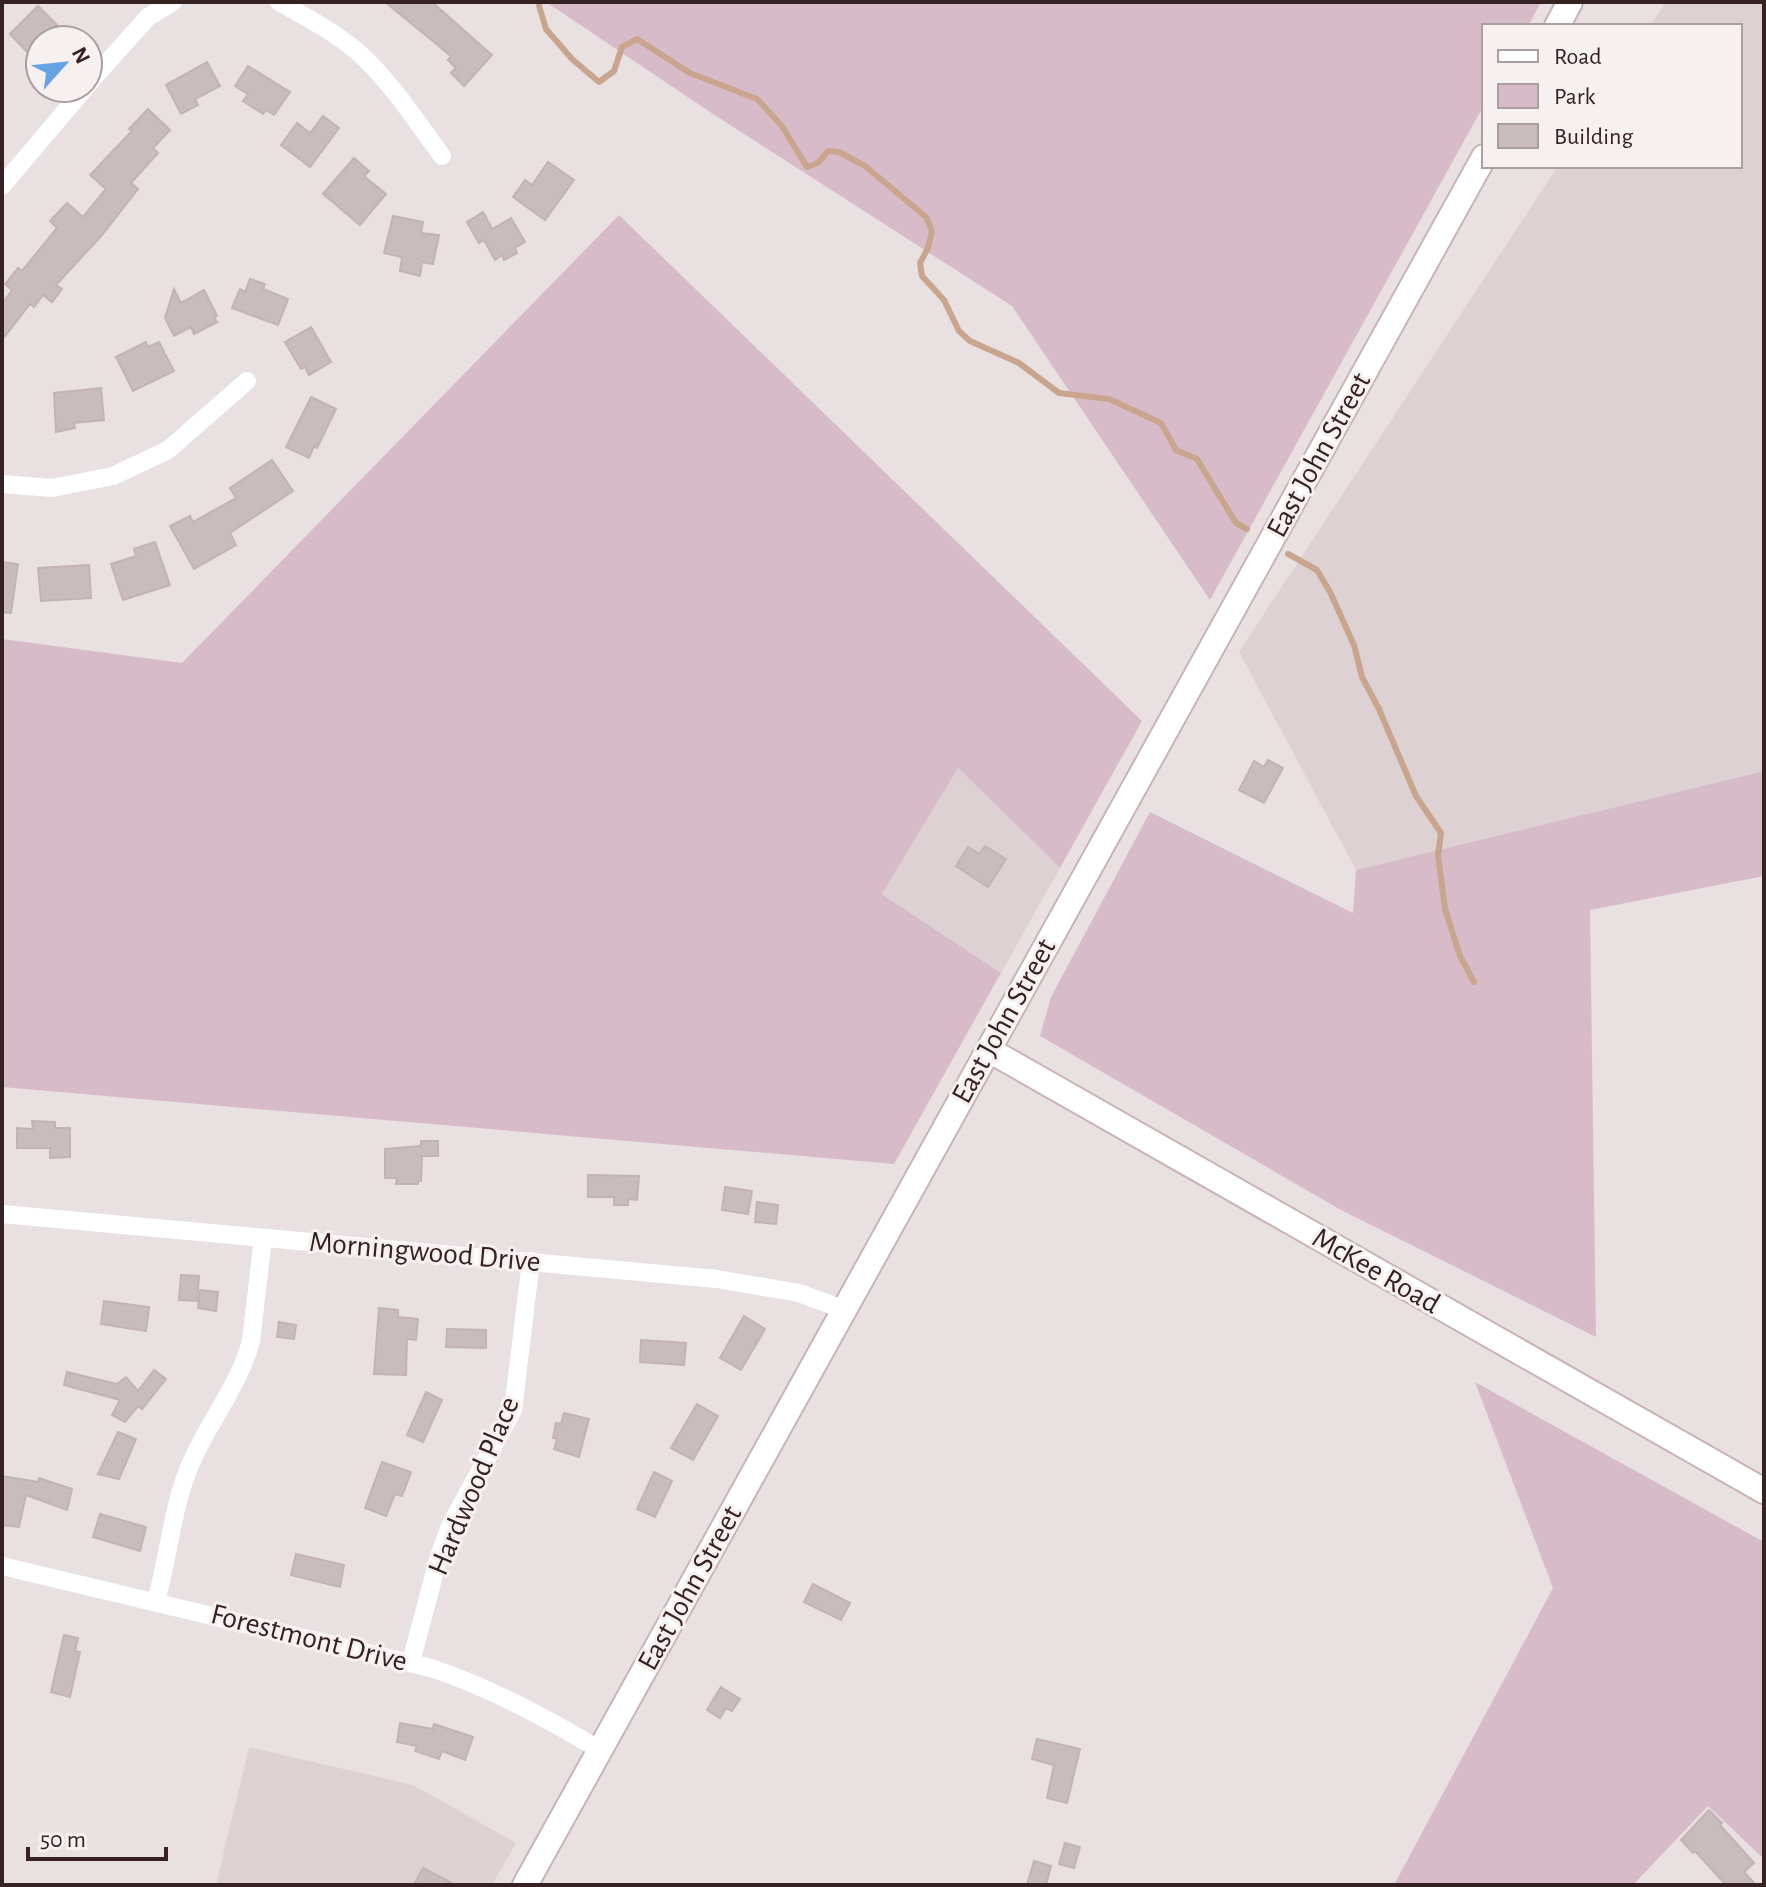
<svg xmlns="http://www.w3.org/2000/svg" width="1766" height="1887" font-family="'Alegreya Sans',sans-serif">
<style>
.built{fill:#ddd1d3}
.green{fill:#d8bbc9}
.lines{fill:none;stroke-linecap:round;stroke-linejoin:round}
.stream{stroke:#c9a58d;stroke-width:6}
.building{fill:#c9bcbf;stroke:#c2b3b5;stroke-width:2}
.secondary-casing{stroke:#c8b4b6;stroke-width:28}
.street{stroke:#fff;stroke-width:18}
.secondary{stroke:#fff;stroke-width:24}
.labels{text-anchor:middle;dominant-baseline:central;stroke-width:6;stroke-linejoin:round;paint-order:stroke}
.street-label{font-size:30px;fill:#372223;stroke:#f6f0f1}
</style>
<rect width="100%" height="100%" fill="#e9e0e2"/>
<g class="built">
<path d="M 1666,2 L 1764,2 L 1764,771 L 1356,870 L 1239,652 L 1558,166 L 1740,166 L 1740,26 L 1650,26 Z"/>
<path d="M 958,767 L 1060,868 L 1001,973 L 882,894 Z"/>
<path d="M 249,1747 L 413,1785 L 516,1843 L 492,1885 L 216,1885 Z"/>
</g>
<g class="green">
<path d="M 546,2 L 1541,2 L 1528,26 L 1484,26 L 1484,105 L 1210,600 L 1012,306 L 713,114 Z"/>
<path d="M 619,215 L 1142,721 L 1060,868 L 958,768 L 882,894 L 1001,973 L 894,1164 L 2,1087 L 2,639 L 182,663 Z"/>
<path d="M 1764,771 L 1764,876 L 1590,910 L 1596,1337 L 1341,1210 L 1040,1036 L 1051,997 L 1150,812 L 1353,913 L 1356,870 Z"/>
<path d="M 1475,1382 L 1764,1542 L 1764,1859 L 1708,1806 L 1633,1885 L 1394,1885 L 1553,1588 Z"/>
</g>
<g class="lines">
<g class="stream">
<path d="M 538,2 L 546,29 L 572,59 L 599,82 L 614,71 L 622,47 L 637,39 L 690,73 L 757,99 L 782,126 L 807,167 L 818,163 L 828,151 L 839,152 L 865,166 L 926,217 L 932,231 L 928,248 L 920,263 L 922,276 L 944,300 L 959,331 L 970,341 L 1019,363 L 1059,393 L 1109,399 L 1161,423 L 1176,450 L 1197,459 L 1236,523 L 1247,529"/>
<path d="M 1288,554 L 1317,570 L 1330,592 L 1354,645 L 1362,677 L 1379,709 L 1416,796 L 1441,833 L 1438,855 L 1445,909 L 1460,956 L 1474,982"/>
</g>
</g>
<g class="building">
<path d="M 385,2 L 432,2 L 492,55 L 464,86 L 451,73 L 456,68 L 448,60 L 451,56 Z"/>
<path d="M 38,6 L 57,25 L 28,53 L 10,34 Z"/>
<path d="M 207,62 L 220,86 L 195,99 L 198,105 L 181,114 L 166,85 Z"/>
<path d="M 248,66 L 290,92 L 274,115 L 266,110 L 263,114 L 243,101 L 248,94 L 235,86 Z"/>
<path d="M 148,109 L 170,130 L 153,148 L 158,153 L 131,183 L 138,189 L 102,235 L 56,285 L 62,289 L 52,302 L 43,295 L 34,307 L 30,304 L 2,340 L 2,304 L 12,290 L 5,284 L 18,268 L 22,271 L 57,228 L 50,221 L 67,203 L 83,217 L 106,189 L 90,175 L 132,131 L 129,129 Z"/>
<path d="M 323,116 L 339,128 L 310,167 L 281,145 L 297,123 L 310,133 Z"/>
<path d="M 354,158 L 369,171 L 364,176 L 386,194 L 360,225 L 323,194 Z"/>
<path d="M 548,162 L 574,180 L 545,220 L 513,197 L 525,180 L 532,185 Z"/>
<path d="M 483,212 L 492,229 L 511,218 L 525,242 L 515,248 L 517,253 L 504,260 L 502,255 L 495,260 L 484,240 L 479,243 L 467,222 Z"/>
<path d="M 393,216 L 423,222 L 421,233 L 439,235 L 433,264 L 422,262 L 420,276 L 400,271 L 402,257 L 384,253 Z"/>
<path d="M 250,279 L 265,284 L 263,289 L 288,299 L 278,325 L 232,308 L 240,289 L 245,292 Z"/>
<path d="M 174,289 L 181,303 L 204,290 L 217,316 L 214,317 L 217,322 L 194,334 L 191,327 L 174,336 L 165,318 Z"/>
<path d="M 311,327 L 331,362 L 309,375 L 305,367 L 301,369 L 285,342 Z"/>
<path d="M 146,342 L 148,347 L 159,342 L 174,371 L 133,391 L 116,357 Z"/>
<path d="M 101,388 L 104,420 L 74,423 L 75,428 L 56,432 L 54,393 Z"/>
<path d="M 311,397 L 336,409 L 317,448 L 314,446 L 309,458 L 286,447 Z"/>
<path d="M 272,460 L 293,491 L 230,533 L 236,545 L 194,569 L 170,526 L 190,516 L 193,522 L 236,498 L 230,488 Z"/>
<path d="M 155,542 L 170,585 L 123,600 L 111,564 L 136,556 L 134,549 Z"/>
<path d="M 2,562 L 18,564 L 11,613 L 2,612 Z"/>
<path d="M 89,565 L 91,598 L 41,601 L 38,568 Z"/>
<path d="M 1268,760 L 1283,768 L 1264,803 L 1239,790 L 1254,761 L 1264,767 Z"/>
<path d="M 985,846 L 1006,859 L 988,887 L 956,866 L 968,847 L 979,854 Z"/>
<path d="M 32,1121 L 55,1122 L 55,1128 L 70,1128 L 70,1157 L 50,1158 L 50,1148 L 17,1148 L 17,1128 L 33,1129 Z"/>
<path d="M 421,1141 L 438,1141 L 438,1156 L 422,1156 L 421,1181 L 418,1181 L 418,1184 L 396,1184 L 397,1178 L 385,1178 L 385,1149 L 421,1146 Z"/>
<path d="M 588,1175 L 639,1176 L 637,1200 L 628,1199 L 628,1205 L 614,1205 L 614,1197 L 588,1197 Z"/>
<path d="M 725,1187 L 752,1191 L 748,1214 L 722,1210 Z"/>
<path d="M 757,1202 L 778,1205 L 776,1224 L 755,1222 Z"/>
<path d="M 181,1275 L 199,1276 L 197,1301 L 179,1300 Z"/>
<path d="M 200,1290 L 218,1292 L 216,1311 L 198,1308 Z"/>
<path d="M 104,1301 L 149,1307 L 146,1331 L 101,1324 Z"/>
<path d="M 379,1308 L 398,1310 L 398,1317 L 418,1319 L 416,1340 L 407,1339 L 406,1375 L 374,1374 Z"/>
<path d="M 744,1316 L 765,1329 L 741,1370 L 720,1358 Z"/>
<path d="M 279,1322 L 296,1325 L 294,1339 L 277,1337 Z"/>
<path d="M 447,1329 L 486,1330 L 486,1348 L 446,1347 Z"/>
<path d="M 641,1340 L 686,1343 L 684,1365 L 640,1362 Z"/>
<path d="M 154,1370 L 166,1379 L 142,1409 L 138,1406 L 125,1422 L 112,1415 L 120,1400 L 64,1385 L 67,1372 L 117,1384 L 126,1377 L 138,1391 Z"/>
<path d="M 426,1392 L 442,1400 L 423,1442 L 407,1435 Z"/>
<path d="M 697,1404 L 718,1416 L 693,1460 L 671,1448 Z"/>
<path d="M 564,1413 L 589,1419 L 579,1457 L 554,1449 L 557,1439 L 553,1438 L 556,1423 L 561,1424 Z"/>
<path d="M 118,1432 L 136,1439 L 119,1479 L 98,1474 Z"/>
<path d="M 382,1462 L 411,1472 L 402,1496 L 395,1494 L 386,1516 L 365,1508 Z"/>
<path d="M 654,1472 L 672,1481 L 655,1517 L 637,1509 Z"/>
<path d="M 2,1476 L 38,1482 L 39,1478 L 72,1489 L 67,1510 L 26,1495 L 19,1527 L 2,1525 Z"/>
<path d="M 100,1514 L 146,1527 L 140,1551 L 93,1537 Z"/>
<path d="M 296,1554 L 344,1565 L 340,1587 L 291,1575 Z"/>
<path d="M 813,1584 L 850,1603 L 841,1620 L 804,1602 Z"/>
<path d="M 64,1635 L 78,1638 L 75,1651 L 80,1652 L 70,1697 L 51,1692 Z"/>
<path d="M 721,1687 L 740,1699 L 732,1711 L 726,1708 L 720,1718 L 707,1710 Z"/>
<path d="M 400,1723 L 433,1729 L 434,1724 L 473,1737 L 465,1760 L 442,1751 L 439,1759 L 415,1751 L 417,1746 L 397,1742 Z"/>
<path d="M 1037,1739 L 1080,1749 L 1067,1803 L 1047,1798 L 1054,1765 L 1032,1759 Z"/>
<path d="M 1709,1810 L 1722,1823 L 1720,1825 L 1754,1863 L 1744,1872 L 1756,1885 L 1726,1885 L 1695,1851 L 1693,1853 L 1681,1840 Z"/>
<path d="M 1065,1843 L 1080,1847 L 1074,1868 L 1059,1864 Z"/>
<path d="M 1034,1861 L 1051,1866 L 1046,1885 L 1027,1885 Z"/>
<path d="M 423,1868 L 455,1885 L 414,1885 Z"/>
</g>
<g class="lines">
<g class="secondary-casing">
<g id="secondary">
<path d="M 1557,26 L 1570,2"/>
<path d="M 989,1050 L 1764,1491"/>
<path d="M 525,1885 L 1484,157"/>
</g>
</g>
<g class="street">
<path d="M 279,2 C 306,17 335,32 359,53 C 391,82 416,121 442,156"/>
<path d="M 88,84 L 148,17 L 173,2"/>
<path d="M 2,186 L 85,88"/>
<path d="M 2,484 L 52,488 L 113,476 L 168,450 L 247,381"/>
<path d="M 2,1214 L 717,1279 L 799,1293 L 845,1310"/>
<path d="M 2,1566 L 431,1668 C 493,1689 544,1717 600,1750"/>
<path d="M 156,1601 C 169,1556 172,1506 191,1463 C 209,1421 239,1386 251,1341 L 263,1238"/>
<path d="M 411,1662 L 439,1556 L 451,1524 L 513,1410 L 531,1261"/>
</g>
<use href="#secondary" class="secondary"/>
</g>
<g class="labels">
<g class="street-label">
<text transform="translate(1319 455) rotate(-61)">East John Street</text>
<text transform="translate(1004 1021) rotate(-61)">East John Street</text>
<text transform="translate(425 1252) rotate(5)">Morningwood Drive</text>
<text transform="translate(1376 1271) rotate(30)">McKee Road</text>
<text transform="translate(474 1486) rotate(-67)">Hardwood Place</text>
<text transform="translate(690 1588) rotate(-61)">East John Street</text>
<text transform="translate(309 1638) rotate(14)">Forestmont Drive</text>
</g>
</g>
<rect width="1766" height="1887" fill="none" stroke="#372223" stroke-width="8"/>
<rect x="1482" y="24" width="260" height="144" fill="#f6f0f1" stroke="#aa9e9f" stroke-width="2"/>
<rect x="1498" y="50" width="40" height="12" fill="#ffffff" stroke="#aa9e9f" stroke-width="2"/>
<text x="1554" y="64" font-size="24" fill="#372223">Road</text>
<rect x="1498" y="84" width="40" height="24" fill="#d8bbc9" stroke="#aa9e9f" stroke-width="2"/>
<text x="1554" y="104" font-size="24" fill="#372223">Park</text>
<rect x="1498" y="124" width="40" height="24" fill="#c9bcbf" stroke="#aa9e9f" stroke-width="2"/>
<text x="1554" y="144" font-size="24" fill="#372223">Building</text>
<g transform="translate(64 64) rotate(63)"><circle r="38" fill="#f6f0f1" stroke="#aa9e9f" stroke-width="2"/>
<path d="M0-6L14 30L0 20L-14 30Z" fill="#64a4e3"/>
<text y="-12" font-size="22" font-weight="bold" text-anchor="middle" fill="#372223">N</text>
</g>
<path d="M28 1847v12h138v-12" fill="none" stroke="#372223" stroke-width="4"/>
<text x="40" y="1847" font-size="24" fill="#372223" stroke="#f6f0f1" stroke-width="6" paint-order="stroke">50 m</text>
</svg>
